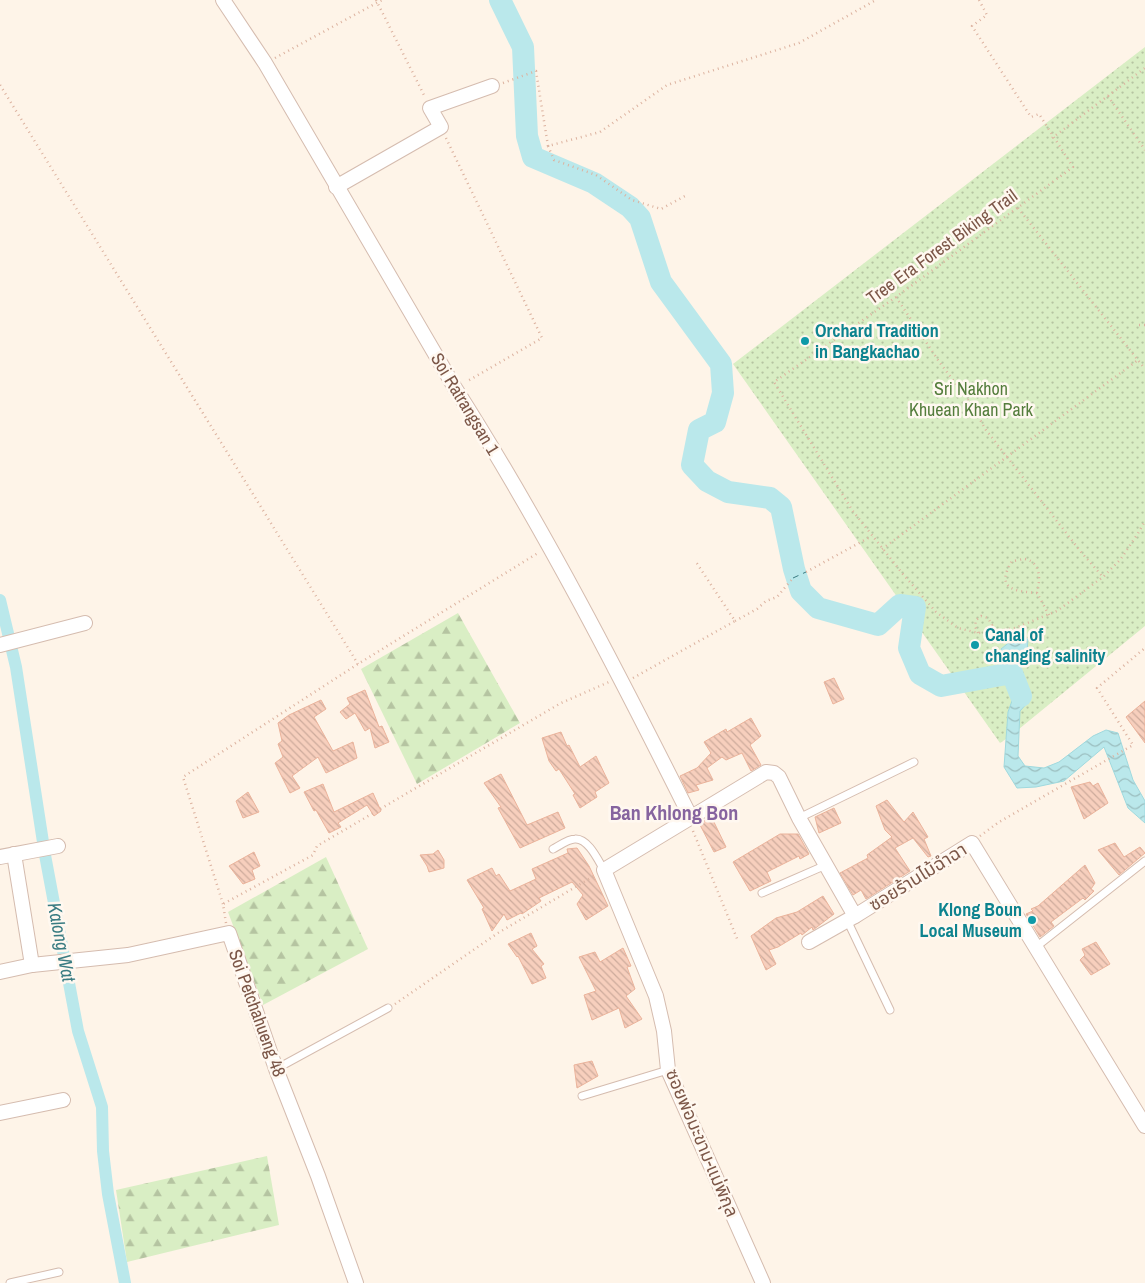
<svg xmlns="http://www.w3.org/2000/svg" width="1145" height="1283" viewBox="0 0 1145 1283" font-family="'Archivo Narrow','Noto Sans Thai',sans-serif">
  <defs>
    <pattern id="forest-firs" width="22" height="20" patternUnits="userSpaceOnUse" patternTransform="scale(1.25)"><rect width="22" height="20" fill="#d9eec4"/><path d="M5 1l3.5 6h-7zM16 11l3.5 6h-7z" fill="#b5c4a1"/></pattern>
    <pattern id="park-dots" width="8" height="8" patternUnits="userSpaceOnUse" patternTransform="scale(1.25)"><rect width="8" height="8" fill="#d9eec4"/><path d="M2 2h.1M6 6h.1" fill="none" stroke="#b5c4a1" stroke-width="1.8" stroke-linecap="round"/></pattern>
    <pattern id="water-waves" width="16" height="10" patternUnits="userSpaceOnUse" patternTransform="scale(1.25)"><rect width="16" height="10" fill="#bae8eb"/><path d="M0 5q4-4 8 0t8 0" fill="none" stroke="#9cbfc0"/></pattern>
    <pattern id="building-back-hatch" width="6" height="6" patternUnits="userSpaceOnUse" patternTransform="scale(1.25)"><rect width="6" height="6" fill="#f7cfbd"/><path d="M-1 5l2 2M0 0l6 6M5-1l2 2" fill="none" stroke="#cdab9c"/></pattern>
  </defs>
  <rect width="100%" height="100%" fill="#fef4e8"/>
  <g fill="url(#forest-firs)">
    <polygon points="458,613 520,723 417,784 361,669"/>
    <polygon points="326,857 368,949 263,1005 228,912"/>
    <polygon points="267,1156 279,1225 127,1262 116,1190"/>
  </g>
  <polygon fill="url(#park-dots)" points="1145,47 1145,626 1019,729 1020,711 1029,701 1017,674 1027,652 1028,639 1016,637 1001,649 1013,698 1008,712 1006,739 1000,743 733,364"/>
  <polygon fill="url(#water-waves)" stroke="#9fd9de" points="1016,637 1028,639 1027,652 1017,674 1029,701 1020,711 1018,756 1025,766 1044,768 1059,762 1093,736 1106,730 1118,733 1133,780 1145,801 1145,823 1128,808 1104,747 1064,781 1036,787 1017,788 1004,767 1008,712 1013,698 1001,649"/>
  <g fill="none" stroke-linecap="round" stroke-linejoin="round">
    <polyline stroke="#bae8eb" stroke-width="12" points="0,600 16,667 45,855 78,1031 102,1107 103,1151 108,1194 125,1283"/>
    <polyline stroke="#bae8eb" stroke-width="22" points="500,0 523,47 527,136 533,157 594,183 630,207 640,218 661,282 721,364 723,393 715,422 699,430 692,465 707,481 728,492 770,498 781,507 794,569 801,591 818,608 878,625 900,605 915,607 909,648 920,674 941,686 1012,673 1021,696"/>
    <polyline stroke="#3a7c82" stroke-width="1" stroke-dasharray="6 5" stroke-linecap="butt" points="793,578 806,572"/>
  </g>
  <g fill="url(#building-back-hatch)" stroke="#ebb39b">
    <polygon points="834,678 844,699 833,704 824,682"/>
    <polygon points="365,690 379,727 382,726 389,742 375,748 370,728 365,731 355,713 346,719 340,712 350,704 347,698"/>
    <polygon points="321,700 326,709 314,717 333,751 353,742 357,758 326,773 318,757 292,776 300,788 290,793 275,763 283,757 278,744 282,741 278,723 289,715"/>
    <polygon points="1145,701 1145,743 1126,717"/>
    <polygon points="751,718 761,736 750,745 761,765 751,771 742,753 726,760 722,757 707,768 713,780 696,785 699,790 688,793 680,776 697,768 711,753 704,742 726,729 727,732"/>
    <polygon points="561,732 567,746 569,745 580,767 596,756 609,783 595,792 597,797 580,808 573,795 575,794 559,769 556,771 549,761 542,738"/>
    <polygon points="501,774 527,825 558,812 565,828 520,848 498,808 501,807 484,783"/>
    <polygon points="1090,782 1093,786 1098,783 1108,803 1084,819 1071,787"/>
    <polygon points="323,784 334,812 373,793 381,811 374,816 367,805 338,823 341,827 329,833 316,810 314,811 304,792"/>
    <polygon points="248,792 259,812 243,818 236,801"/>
    <polygon points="887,800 904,822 913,812 928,837 924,839 931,856 928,857 913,838 895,848 910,871 866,899 861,890 853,895 840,873 868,858 867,855 892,837 885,830 876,806"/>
    <polygon points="834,808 841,823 819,833 815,817"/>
    <polygon points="712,818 726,847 714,852 699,823"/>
    <polygon points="780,834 798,834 809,854 800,859 799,856 767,872 771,881 750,891 733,862"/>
    <polygon points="1115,843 1124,857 1140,847 1145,853 1119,875 1098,850"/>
    <polygon points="577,848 589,866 608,906 586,920 577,904 583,895 572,882 539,898 541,901 522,914 521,913 507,920 504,914 492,931 482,909 484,908 467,880 492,868 496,876 499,874 510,891 536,879 532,869 568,853 567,849"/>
    <polygon points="438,850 444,860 444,868 429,872 427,866 420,855 433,854"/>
    <polygon points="254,852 260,866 252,870 255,879 243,884 229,866"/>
    <polygon points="1085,865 1095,883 1091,889 1094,891 1085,900 1083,898 1051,922 1054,926 1040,937 1026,914 1033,911 1031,909 1038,906"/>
    <polygon points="823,896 834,914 813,930 812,927 802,935 801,933 778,947 769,950 776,964 766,970 751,936 776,918 797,912"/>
    <polygon points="531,933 537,946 532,949 544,964 541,966 546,978 532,984 518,956 517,957 508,944"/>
    <polygon points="1096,942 1110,964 1091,975 1080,960 1085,955 1082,949"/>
    <polygon points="623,948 631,966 627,967 635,989 626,996 642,1019 625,1028 619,1008 592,1020 584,995 596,991 579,957 595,952 600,962"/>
    <polygon points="592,1061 598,1076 577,1088 574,1065"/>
  </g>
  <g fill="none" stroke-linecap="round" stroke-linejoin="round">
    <defs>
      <g id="lane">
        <polyline points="799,818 914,762"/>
        <path d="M553,849c6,-3 15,-10 22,-10 13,-1 23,21 29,31"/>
        <polyline points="762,893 826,865"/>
        <polyline points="847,920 890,1010"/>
        <polyline points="1036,947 1145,861"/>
        <polyline points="276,1069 388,1008"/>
        <polyline points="582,1096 668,1070"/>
        <polyline points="10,1283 59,1272"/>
      </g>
      <g id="street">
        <path d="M223,0l42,63 190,325c88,138 163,284 236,430"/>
        <polyline points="336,187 441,127 430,108 492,86"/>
        <polyline points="0,645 85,623"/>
        <polyline points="14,854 32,965"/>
        <polyline points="0,857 58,846"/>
        <polyline points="809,942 855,916"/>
        <polyline points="0,972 32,965 128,955 229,933 276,1069 318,1176 356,1283"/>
        <polyline points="0,1113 63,1100"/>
        <polyline points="763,1283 668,1070 664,1031 656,996 604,870 766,772 774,773 779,777 799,818 855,916 972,843 1145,1126"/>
      </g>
    </defs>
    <use href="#lane" stroke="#d5bcaf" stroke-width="9"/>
    <use href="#street" stroke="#d5bcaf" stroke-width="16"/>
    <g stroke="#dcb29f" stroke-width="2.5" stroke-dasharray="1 4" stroke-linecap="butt">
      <polyline points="376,0 425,97"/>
      <polyline points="979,0 987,15 972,26 1031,117 1039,114 1073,167 896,297 774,382 852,510 902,573 936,612 958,628 978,633 989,632 1015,628 1057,611 1103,577 1120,560 1137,535 1145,521"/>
      <polyline points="275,58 382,0"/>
      <polyline points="503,83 536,71 548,146 600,132 667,85 799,43 876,0"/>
      <polyline points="0,85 358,664"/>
      <polyline points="1108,96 1145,150"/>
      <polyline points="446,138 542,338 466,382"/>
      <polyline points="1052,138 1145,68"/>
      <polyline points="548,146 554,160 596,175 632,200 661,209 685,196"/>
      <polyline points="1018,208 1145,369"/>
      <polyline points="896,297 940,363 969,401 986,430 1081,552 1103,577"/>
      <polyline points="1139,325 1145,325"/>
      <polyline points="882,549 1138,360"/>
      <polyline points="806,572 872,536"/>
      <path d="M1037,593c3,-11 5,-31 -12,-34 -4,0 -9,2 -13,2 -17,28 2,30 25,32l12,22"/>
      <polyline points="735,621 757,609 766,601 777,597 793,578"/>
      <polyline points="978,633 975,626 976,620 981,616 988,618 992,625 989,632"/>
      <polyline points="633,678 735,621 696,562"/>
      <polyline points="693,831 738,941"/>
      <polyline points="980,836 999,822 1133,745 1097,688 1145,648"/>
      <polyline points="223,904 183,777 358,664 538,553"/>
      <polyline points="226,923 223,904 313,855 317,846 561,703 609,682"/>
      <polyline points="395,1004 498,933 594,876"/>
    </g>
    <use href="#lane" stroke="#fff" stroke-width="7"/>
    <use href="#street" stroke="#fff" stroke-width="14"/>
  </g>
  <g fill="#0f9aa8" stroke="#fff8f0" stroke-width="2">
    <circle cx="805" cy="341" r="5"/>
    <circle cx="975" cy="645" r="5"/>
    <circle cx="1032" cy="920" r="5"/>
  </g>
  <g text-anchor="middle" stroke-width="5" stroke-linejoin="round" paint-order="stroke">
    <g font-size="18" fill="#7c5748" stroke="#fff8f0">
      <text transform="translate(942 247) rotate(-36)" y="6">Tree Era Forest Biking Trail</text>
      <text transform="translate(465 404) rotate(59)" y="6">Soi Ratrangsan 1</text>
      <text transform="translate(918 877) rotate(-32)" y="6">ซอยร้านไม้ฉำฉา</text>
      <text transform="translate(257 1013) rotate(70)" y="6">Soi Petchahueng 48</text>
      <text transform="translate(702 1143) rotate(67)" y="6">ซอยพ่อมะขาม-แม่พิกุล</text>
    </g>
    <g font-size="18" font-weight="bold" fill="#0d838f" stroke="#fff8f0" text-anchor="start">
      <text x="815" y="337">Orchard Tradition<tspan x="815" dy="21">in Bangkachao</tspan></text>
      <text x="985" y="641">Canal of<tspan x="985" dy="21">changing salinity</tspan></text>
      <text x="1022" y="916" text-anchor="end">Klong Boun<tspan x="1022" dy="21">Local Museum</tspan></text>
    </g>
    <g font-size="18" fill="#547d3c" stroke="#fff8f0">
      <text x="971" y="395">Sri Nakhon<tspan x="971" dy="21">Khuean Khan Park</tspan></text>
    </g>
    <g font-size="19" font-style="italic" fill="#3a7c82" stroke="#fff8f0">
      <text transform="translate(62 942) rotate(79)" y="7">Kalong Wat</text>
    </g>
    <g font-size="20" font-weight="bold" fill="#86649f" stroke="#fff8f0">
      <text x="674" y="820">Ban Khlong Bon</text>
    </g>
  </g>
</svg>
